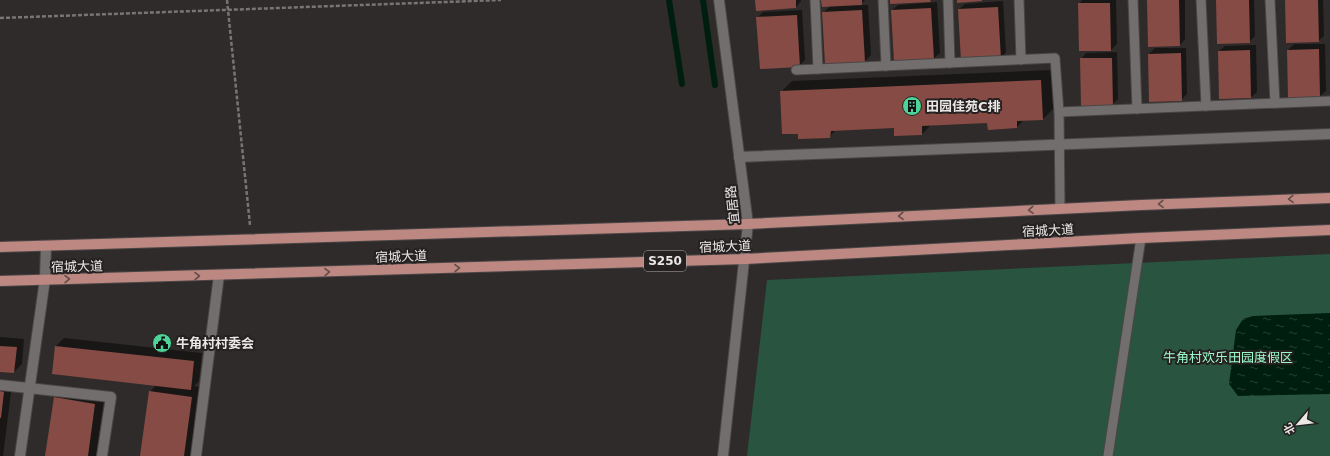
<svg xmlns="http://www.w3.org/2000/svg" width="1330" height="456" viewBox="0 0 1330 456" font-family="'DejaVu Sans','Noto Sans SC',sans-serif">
  <defs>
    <pattern id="water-ripples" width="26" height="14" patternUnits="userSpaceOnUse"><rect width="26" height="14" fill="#001e10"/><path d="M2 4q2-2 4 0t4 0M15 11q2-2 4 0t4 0" fill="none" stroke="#253f33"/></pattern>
  </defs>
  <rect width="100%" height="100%" fill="#2e2b2a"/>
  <polygon fill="#295440" points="1330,254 1330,456 747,456 767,280"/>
  <polygon fill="url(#water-ripples)" points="1330,313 1330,394 1238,396 1229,384 1236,330 1243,319 1253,316"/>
  <g fill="#0007">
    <polygon points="756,0 801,0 801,1 796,7"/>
    <polygon points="822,0 865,0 860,5 868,5 871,55 865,61 823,13 830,6"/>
    <polygon points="1082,0 1116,0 1117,44 1111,50 1079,4"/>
    <polygon points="1148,0 1185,0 1185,39 1180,45"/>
    <polygon points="1217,0 1254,0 1255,36 1249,42"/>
    <polygon points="1286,0 1323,0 1324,36 1318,41"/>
    <polygon points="1003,1 1006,52 1001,58 959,9 965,4"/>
    <polygon points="937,2 940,53 934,58 895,61 892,10 898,5"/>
    <polygon points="802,10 805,60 799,66 757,18 763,12"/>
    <polygon points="1294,44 1325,44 1326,91 1320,96 1288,50"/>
    <polygon points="1256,45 1257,92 1251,97 1219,51 1225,46"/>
    <polygon points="1155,48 1186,48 1187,94 1181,100 1150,101 1149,54"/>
    <polygon points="1117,52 1118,99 1112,105 1081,59 1086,53"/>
    <polygon points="1051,70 1053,109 1043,119 1024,120 1017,127 988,122 932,124 922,134 895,135 895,127 836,130 829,137 799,133 781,92 792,81"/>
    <polygon points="0,337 24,339 22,364 14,372 0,371"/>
    <polygon points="64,338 202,353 199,381 194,386 202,387 192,456 141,456 150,392 156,385 53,373 56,346"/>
    <polygon points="0,382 12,384 3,456 0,456"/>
    <polygon points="65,387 105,393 96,456 46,456 55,398"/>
  </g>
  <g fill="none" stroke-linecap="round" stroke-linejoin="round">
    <g stroke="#001e10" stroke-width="6">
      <polyline points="669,0 682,84"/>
      <polyline points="703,0 715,85"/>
    </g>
  </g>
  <g fill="#864b44">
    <polygon points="755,0 796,0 796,8 756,11"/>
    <polygon points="821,0 862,0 862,5 822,7"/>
    <polygon points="890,0 930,0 931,2 890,4"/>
    <polygon points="957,0 982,0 982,1 957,3"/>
    <polygon points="1147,0 1179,0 1180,46 1148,47"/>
    <polygon points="1216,0 1249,0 1250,43 1217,44"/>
    <polygon points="1285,0 1318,0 1319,42 1286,43"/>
    <polygon points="1078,3 1110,3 1111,51 1079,51"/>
    <polygon points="998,7 1001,59 961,61 958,9"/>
    <polygon points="931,8 934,59 894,62 891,10"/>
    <polygon points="862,10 865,62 825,64 822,12"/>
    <polygon points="797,15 800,67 760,69 756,17"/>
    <polygon points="1319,49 1320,97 1288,98 1287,50"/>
    <polygon points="1250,50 1251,98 1219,99 1218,51"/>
    <polygon points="1181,53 1182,101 1149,102 1148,54"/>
    <polygon points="1080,58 1112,58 1113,106 1081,106"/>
    <polygon points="1041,80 1043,120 1017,121 1017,128 988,130 987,123 922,126 922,135 894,136 894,128 831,131 830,138 798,139 798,134 782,134 780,91"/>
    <polygon points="0,346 17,347 14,373 0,372"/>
    <polygon points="55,346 194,361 191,390 52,374"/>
    <polygon points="0,391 4,392 1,418 0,418"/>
    <polygon points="149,391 192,397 184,456 140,456"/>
    <polygon points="54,397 95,404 88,456 45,456"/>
  </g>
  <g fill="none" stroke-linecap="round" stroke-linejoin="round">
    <defs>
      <g id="lane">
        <polyline points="815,0 818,69"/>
        <polyline points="883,0 886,66"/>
        <polyline points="948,0 950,63"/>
        <polyline points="1019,0 1021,60"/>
        <polyline points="1133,0 1137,109"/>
        <polyline points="1201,0 1206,106"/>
        <polyline points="1270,0 1275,103"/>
        <polyline points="796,70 1055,58 1059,112"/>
        <polyline points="1060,208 1059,112 1330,101"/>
        <polyline points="1108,456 1141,238"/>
      </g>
      <g id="street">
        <polyline points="719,0 748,224 723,456"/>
        <polyline points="739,157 1330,134"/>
        <polyline points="0,385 111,397 102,456"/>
        <polyline points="20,456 45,279 46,246"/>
        <polyline points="196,456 219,275"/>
      </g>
      <g id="primary">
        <polyline points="0,247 748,224 1141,205 1330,198"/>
        <polyline points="0,281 745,259 1141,238 1330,230"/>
      </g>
    </defs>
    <use href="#lane" stroke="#4a4646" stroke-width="11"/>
    <use href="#street" stroke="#4a4646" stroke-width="12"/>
    <use href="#primary" stroke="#4a4646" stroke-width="12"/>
    <g stroke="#787574" stroke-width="2.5" stroke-dasharray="4 2" stroke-linecap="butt">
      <polyline points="227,0 250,225"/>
      <polyline points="0,18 501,0"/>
    </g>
    <use href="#lane" stroke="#736e6e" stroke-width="9"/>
    <use href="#street" stroke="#736e6e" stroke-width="10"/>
    <use href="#primary" stroke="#bd8882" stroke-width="10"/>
  </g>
  <defs><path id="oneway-chevron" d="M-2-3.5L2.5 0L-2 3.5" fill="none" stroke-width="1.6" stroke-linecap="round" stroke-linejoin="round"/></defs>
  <g stroke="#624a47">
    <use href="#oneway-chevron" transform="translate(1291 199) rotate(178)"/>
    <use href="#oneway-chevron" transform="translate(1161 204) rotate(178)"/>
    <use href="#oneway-chevron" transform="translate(1031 210) rotate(177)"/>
    <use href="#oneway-chevron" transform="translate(901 216) rotate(177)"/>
    <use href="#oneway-chevron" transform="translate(457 268) rotate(-2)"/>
    <use href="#oneway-chevron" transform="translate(327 272) rotate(-2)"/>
    <use href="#oneway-chevron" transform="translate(197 276) rotate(-1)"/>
    <use href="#oneway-chevron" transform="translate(67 279) rotate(-1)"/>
  </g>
  <defs>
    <symbol id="building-disc" viewBox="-11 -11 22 22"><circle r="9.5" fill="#4ed399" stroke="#252120"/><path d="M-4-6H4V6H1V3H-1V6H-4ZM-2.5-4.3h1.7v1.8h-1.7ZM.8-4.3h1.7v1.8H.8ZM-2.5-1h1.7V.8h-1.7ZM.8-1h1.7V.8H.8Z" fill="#111"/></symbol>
    <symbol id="civic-disc" viewBox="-11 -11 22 22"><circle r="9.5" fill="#4ed399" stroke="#252120"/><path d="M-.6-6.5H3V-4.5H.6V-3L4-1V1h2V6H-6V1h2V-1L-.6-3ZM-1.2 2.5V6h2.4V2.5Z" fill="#111"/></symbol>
  </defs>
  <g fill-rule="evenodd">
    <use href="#building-disc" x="901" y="95" width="22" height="22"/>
    <use href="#civic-disc" x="151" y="332" width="22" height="22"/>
  </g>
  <g text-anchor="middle" stroke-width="4" stroke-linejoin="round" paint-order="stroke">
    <rect fill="#252120" stroke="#afacab" stroke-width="1" x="644" y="251" width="42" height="20" rx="3"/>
    <g font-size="12" font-weight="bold" fill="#eae7e7">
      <text x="665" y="265">S250</text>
    </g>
    <g font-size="13" font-weight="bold" fill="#eae7e7" stroke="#252120" text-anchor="start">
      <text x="926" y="111">田园佳苑C排</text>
      <text x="176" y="348">牛角村村委会</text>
    </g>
    <g font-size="13" fill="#eae7e7" stroke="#252120">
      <text transform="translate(732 205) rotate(-96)" y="5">宜居路</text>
      <text transform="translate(1048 230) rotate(-3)" y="5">宿城大道</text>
      <text transform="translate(725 246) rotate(-2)" y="5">宿城大道</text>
      <text transform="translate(401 256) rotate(-2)" y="5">宿城大道</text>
      <text transform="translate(77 266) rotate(-1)" y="5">宿城大道</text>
    </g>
    <g font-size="13" fill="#9bf9ca" stroke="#252120">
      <text x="1228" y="362">牛角村欢乐田园度假区</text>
    </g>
  </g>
  <g transform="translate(1298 424) rotate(242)" stroke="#252120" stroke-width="3" paint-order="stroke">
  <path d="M0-3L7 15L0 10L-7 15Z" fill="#eae7e7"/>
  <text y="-6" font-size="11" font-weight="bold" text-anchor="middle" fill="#eae7e7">北</text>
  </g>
</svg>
